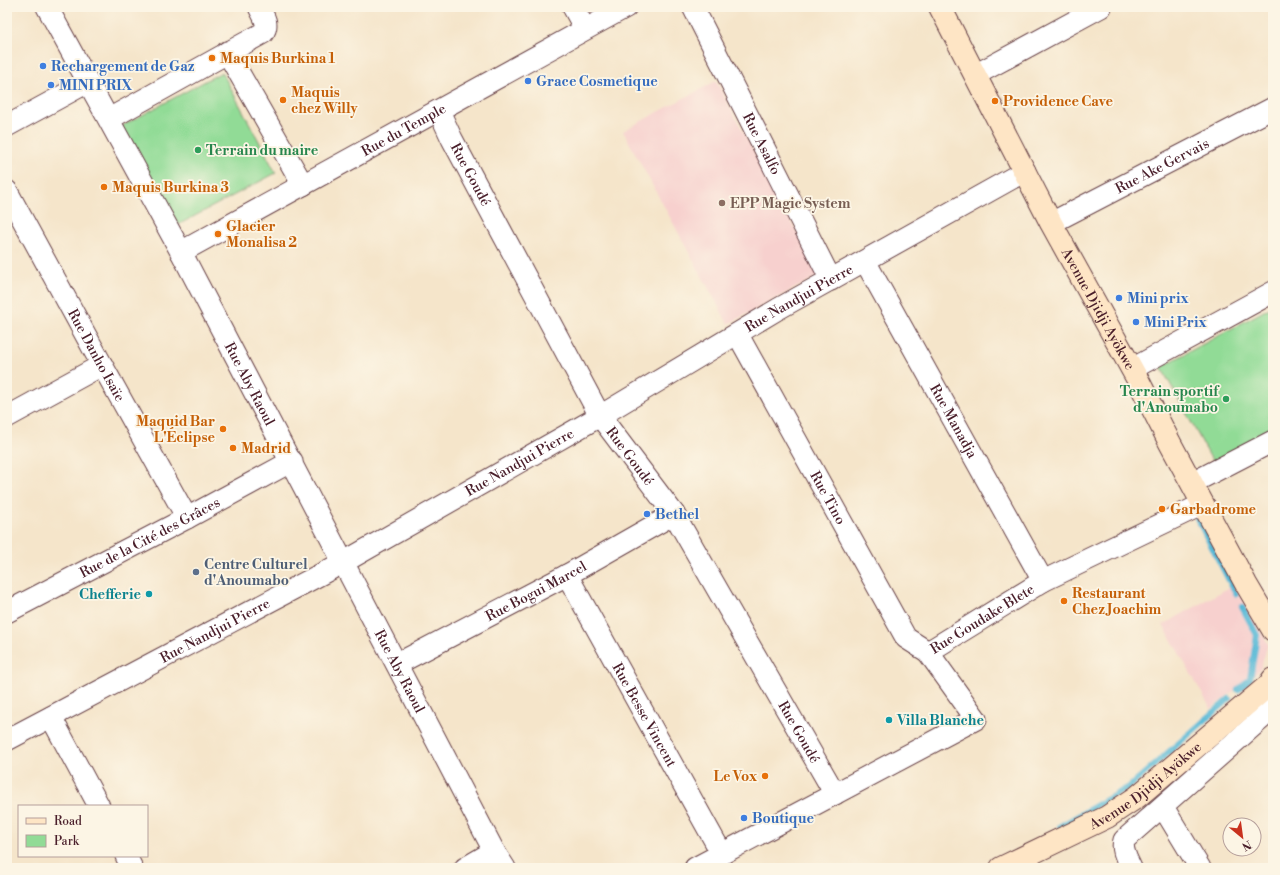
<svg xmlns="http://www.w3.org/2000/svg" width="1280" height="875" viewBox="0 0 1280 875" font-family="'Libre Bodoni',serif">
  <rect width="100%" height="100%" fill="#fcf5e5"/>
  <filter id="ink" filterUnits="userSpaceOnUse"><feTurbulence type="fractalNoise" baseFrequency=".025" numOctaves="2"/><feDisplacementMap in="SourceGraphic" scale="8" xChannelSelector="R" yChannelSelector="G"/><feConvolveMatrix kernelMatrix="1 2 1 2 8 2 1 2 1" color-interpolation-filters="sRGB"/></filter>
  <filter id="wash" filterUnits="userSpaceOnUse"><feTurbulence type="fractalNoise" baseFrequency=".012" numOctaves="4" result="noise"/><feDisplacementMap in="SourceGraphic" scale="16" xChannelSelector="R" yChannelSelector="G"/><feGaussianBlur stdDeviation="0.9" result="paint"/><feColorMatrix in="noise" values="0 0 0 0 0 0 0 0 0 0 0 0 0 0 0 0 0 1.4 0 .05"/><feComposite in="paint" operator="in"/></filter>
  <g filter="url(#wash)">
    <rect width="100%" height="100%" fill="#f5e5ca"/>
    <g fill="#f7d0ce">
      <polygon points="716,81 820,275 728,324 623,131"/>
      <polygon points="1235,584 1268,644 1260,670 1211,709 1163,625"/>
    </g>
    <g fill="#91db96" stroke="#6e7d60">
      <polygon points="222,72 276,173 174,227 120,127"/>
      <polygon points="1273,306 1273,432 1214,464 1161,367"/>
    </g>
    <g fill="none" stroke-linecap="round" stroke-linejoin="round">
      <g stroke="#59b9d7" stroke-width="6">
        <polyline points="1197,518 1236,594"/>
        <polyline points="1238,690 1250,679 1257,635 1242,607"/>
        <polyline points="1060,826 1129,787 1229,699"/>
      </g>
    </g>
  </g>
  <g filter="url(#ink)">
    <g fill="none" stroke-linecap="round" stroke-linejoin="round">
      <defs>
        <g id="street">
          <path id="s1" d="M47,7l134,245 313,599 11,17"/>
          <polyline points="573,7 585,29"/>
          <path id="s2" d="M693,7l138,273"/>
          <polyline points="227,52 303,185"/>
          <polyline points="975,75 1101,7"/>
          <path id="s3" d="M439,111l13,28 148,277 74,98 161,280"/>
          <path d="M109,119l154,-86c7,-9 0,-17 -4,-26"/>
          <polyline points="7,126 88,82"/>
          <path id="s4" d="M7,191l95,174 85,153"/>
          <path id="s5" d="M1051,223l222,-115"/>
          <path id="s6" d="M181,252l445,-245"/>
          <path id="s7" d="M865,261l178,320"/>
          <path id="s8" d="M738,335l168,303 22,14"/>
          <polyline points="1132,369 1273,292"/>
          <polyline points="7,417 102,365"/>
          <polyline points="1192,483 1273,441"/>
          <path id="s9" d="M567,575l155,279"/>
          <path id="s10" d="M7,612l180,-94 105,-57"/>
          <path id="s11" d="M397,664l170,-89 107,-61"/>
          <polyline points="51,717 99,806"/>
          <path id="s12" d="M7,740l337,-178 256,-146 178,-107 247,-138"/>
          <polyline points="1163,807 1200,868"/>
          <polyline points="126,856 132,868"/>
          <polyline points="465,868 494,851"/>
          <path id="s13" d="M695,868l281,-149 -48,-67 115,-71 160,-77"/>
          <path d="M1131,868c-4,-9 -10,-18 -7,-28l145,-128 4,-5"/>
        </g>
        <g id="secondary">
          <path id="s14" d="M940,7l111,216 88,159 31,61 76,141 27,46"/>
          <path id="s15" d="M1001,868l106,-51 30,-20 132,-112 4,-6"/>
        </g>
      </defs>
      <use href="#street" stroke="#643d43" stroke-width="23"/>
      <use href="#secondary" stroke="#643d43" stroke-width="24"/>
      <use href="#street" stroke="#fff" stroke-width="21"/>
      <use href="#secondary" stroke="#fee5c5" stroke-width="22"/>
    </g>
  </g>
  <g fill="#e8710a" stroke="#fcf5e5" stroke-width="1.5">
    <circle cx="212" cy="58" r="4"/>
    <circle cx="283" cy="100" r="4"/>
    <circle cx="995" cy="101" r="4"/>
    <circle cx="104" cy="187" r="4"/>
    <circle cx="218" cy="234" r="4"/>
    <circle cx="223" cy="429" r="4"/>
    <circle cx="233" cy="448" r="4"/>
    <circle cx="1162" cy="509" r="4"/>
    <circle cx="1064" cy="601" r="4"/>
    <circle cx="765" cy="776" r="4"/>
  </g>
  <g fill="#3f7fe0" stroke="#fcf5e5" stroke-width="1.5">
    <circle cx="43" cy="66" r="4"/>
    <circle cx="528" cy="81" r="4"/>
    <circle cx="51" cy="85" r="4"/>
    <circle cx="1119" cy="298" r="4"/>
    <circle cx="1136" cy="322" r="4"/>
    <circle cx="647" cy="514" r="4"/>
    <circle cx="744" cy="818" r="4"/>
  </g>
  <g fill="#2e9e5b" stroke="#fcf5e5" stroke-width="1.5">
    <circle cx="198" cy="150" r="4"/>
    <circle cx="1226" cy="399" r="4"/>
  </g>
  <circle fill="#8d6e63" stroke="#fcf5e5" stroke-width="1.5" cx="722" cy="203" r="4"/>
  <circle fill="#5c6f8a" stroke="#fcf5e5" stroke-width="1.5" cx="196" cy="572" r="4"/>
  <g fill="#0f9aa8" stroke="#fcf5e5" stroke-width="1.5">
    <circle cx="149" cy="594" r="4"/>
    <circle cx="889" cy="720" r="4"/>
  </g>
  <g text-anchor="middle" stroke-width="3.5" stroke-linejoin="round" paint-order="stroke">
    <g font-size="14" font-weight="bold" fill="#c56008" stroke="#fcf5e5" text-anchor="start">
      <text x="220" y="63">Maquis Burkina 1</text>
      <text x="291" y="97">Maquis<tspan x="291" dy="16">chez Willy</tspan></text>
      <text x="1003" y="106">Providence Cave</text>
      <text x="112" y="192">Maquis Burkina 3</text>
      <text x="226" y="231">Glacier<tspan x="226" dy="16">Monalisa 2</tspan></text>
      <text x="215" y="426" text-anchor="end">Maquid Bar<tspan x="215" dy="16">L'Éclipse</tspan></text>
      <text x="241" y="453">Madrid</text>
      <text x="1170" y="514">Garbadrome</text>
      <text x="1072" y="598">Restaurant<tspan x="1072" dy="16">Chez Joachim</tspan></text>
      <text x="757" y="781" text-anchor="end">Le Vox</text>
    </g>
    <g font-size="14" font-weight="bold" fill="#366cbe" stroke="#fcf5e5" text-anchor="start">
      <text x="51" y="71">Rechargement de Gaz</text>
      <text x="536" y="86">Grace Cosmetique</text>
      <text x="59" y="90">MINI PRIX</text>
      <text x="1127" y="303">Mini prix</text>
      <text x="1144" y="327">Mini Prix</text>
      <text x="655" y="519">Bethel</text>
      <text x="752" y="823">Boutique</text>
    </g>
    <g font-size="14" fill="#4a1f2b" stroke="#fcf5e5">
      <text dy="5" stroke="none"><textPath href="#s6" startOffset="254">Rue du Temple</textPath></text>
      <text dy="5" stroke="none"><textPath href="#s2" startOffset="153">Rue Asalfo</textPath></text>
      <text dy="5" stroke="none"><textPath href="#s5" startOffset="125">Rue Ake Gervais</textPath></text>
      <text dy="5" stroke="none"><textPath href="#s3" startOffset="71">Rue Goudé</textPath></text>
      <text dy="5" stroke="none"><textPath href="#s12" startOffset="907">Rue Nandjui Pierre</textPath></text>
      <text dy="5" stroke="none"><textPath href="#s14" startOffset="341">Avenue Djidji Ayökwe</textPath></text>
      <text dy="5" stroke="none"><textPath href="#s4" startOffset="187">Rue Danho Isaïe</textPath></text>
      <text dy="5" stroke="none"><textPath href="#s1" startOffset="428">Rue Aby Raoul</textPath></text>
      <text dy="5" stroke="none"><textPath href="#s7" startOffset="183">Rue Manadja</textPath></text>
      <text dy="5" stroke="none"><textPath href="#s3" startOffset="395">Rue Goudé</textPath></text>
      <text dy="5" stroke="none"><textPath href="#s12" startOffset="583">Rue Nandjui Pierre</textPath></text>
      <text dy="5" stroke="none"><textPath href="#s8" startOffset="186">Rue Tino</textPath></text>
      <text dy="5" stroke="none"><textPath href="#s10" startOffset="161">Rue de la Cité des Grâces</textPath></text>
      <text dy="5" stroke="none"><textPath href="#s11" startOffset="157">Rue Bogui Marcel</textPath></text>
      <text dy="5" stroke="none"><textPath href="#s13" startOffset="464">Rue Goudake Blete</textPath></text>
      <text dy="5" stroke="none"><textPath href="#s12" startOffset="235">Rue Nandjui Pierre</textPath></text>
      <text dy="5" stroke="none"><textPath href="#s1" startOffset="752">Rue Aby Raoul</textPath></text>
      <text dy="5" stroke="none"><textPath href="#s9" startOffset="160">Rue Besse Vincent</textPath></text>
      <text dy="5" stroke="none"><textPath href="#s3" startOffset="719">Rue Goudé</textPath></text>
      <text dy="5" stroke="none"><textPath href="#s15" startOffset="167">Avenue Djidji Ayökwe</textPath></text>
    </g>
    <g font-size="14" font-weight="bold" fill="#27864d" stroke="#fcf5e5" text-anchor="start">
      <text x="206" y="155">Terrain du maire</text>
      <text x="1218" y="396" text-anchor="end">Terrain sportif<tspan x="1218" dy="16">d'Anoumabo</tspan></text>
    </g>
    <g font-size="14" font-weight="bold" fill="#785e54" stroke="#fcf5e5" text-anchor="start">
      <text x="730" y="208">EPP Magic System</text>
    </g>
    <g font-size="14" font-weight="bold" fill="#4e5e75" stroke="#fcf5e5" text-anchor="start">
      <text x="204" y="569">Centre Culturel<tspan x="204" dy="16">d'Anoumabo</tspan></text>
    </g>
    <g font-size="14" font-weight="bold" fill="#0d838f" stroke="#fcf5e5" text-anchor="end">
      <text x="141" y="599">Chefferie</text>
      <text x="897" y="725" text-anchor="start">Villa Blanche</text>
    </g>
  </g>
  <rect width="1280" height="875" fill="none" stroke="#fcf5e5" stroke-width="24"/>
  <rect x="18" y="805" width="130" height="52" fill="#fcf5e5" stroke="#b59f9b"/>
  <rect x="26" y="818" width="20" height="6" fill="#fee5c5" stroke="#b59f9b"/>
  <text x="54" y="825" font-size="12" fill="#4a1f2b">Road</text>
  <rect x="26" y="835" width="20" height="12" fill="#91db96" stroke="#b59f9b"/>
  <text x="54" y="845" font-size="12" fill="#4a1f2b">Park</text>
  <g transform="translate(1242 837) rotate(151)"><circle r="19" fill="#fcf5e5" stroke="#b59f9b"/>
  <path d="M0-3L7 15L0 10L-7 15Z" fill="#c8321e"/>
  <text y="-6" font-size="11" font-weight="bold" text-anchor="middle" fill="#4a1f2b">N</text>
  </g>
</svg>
